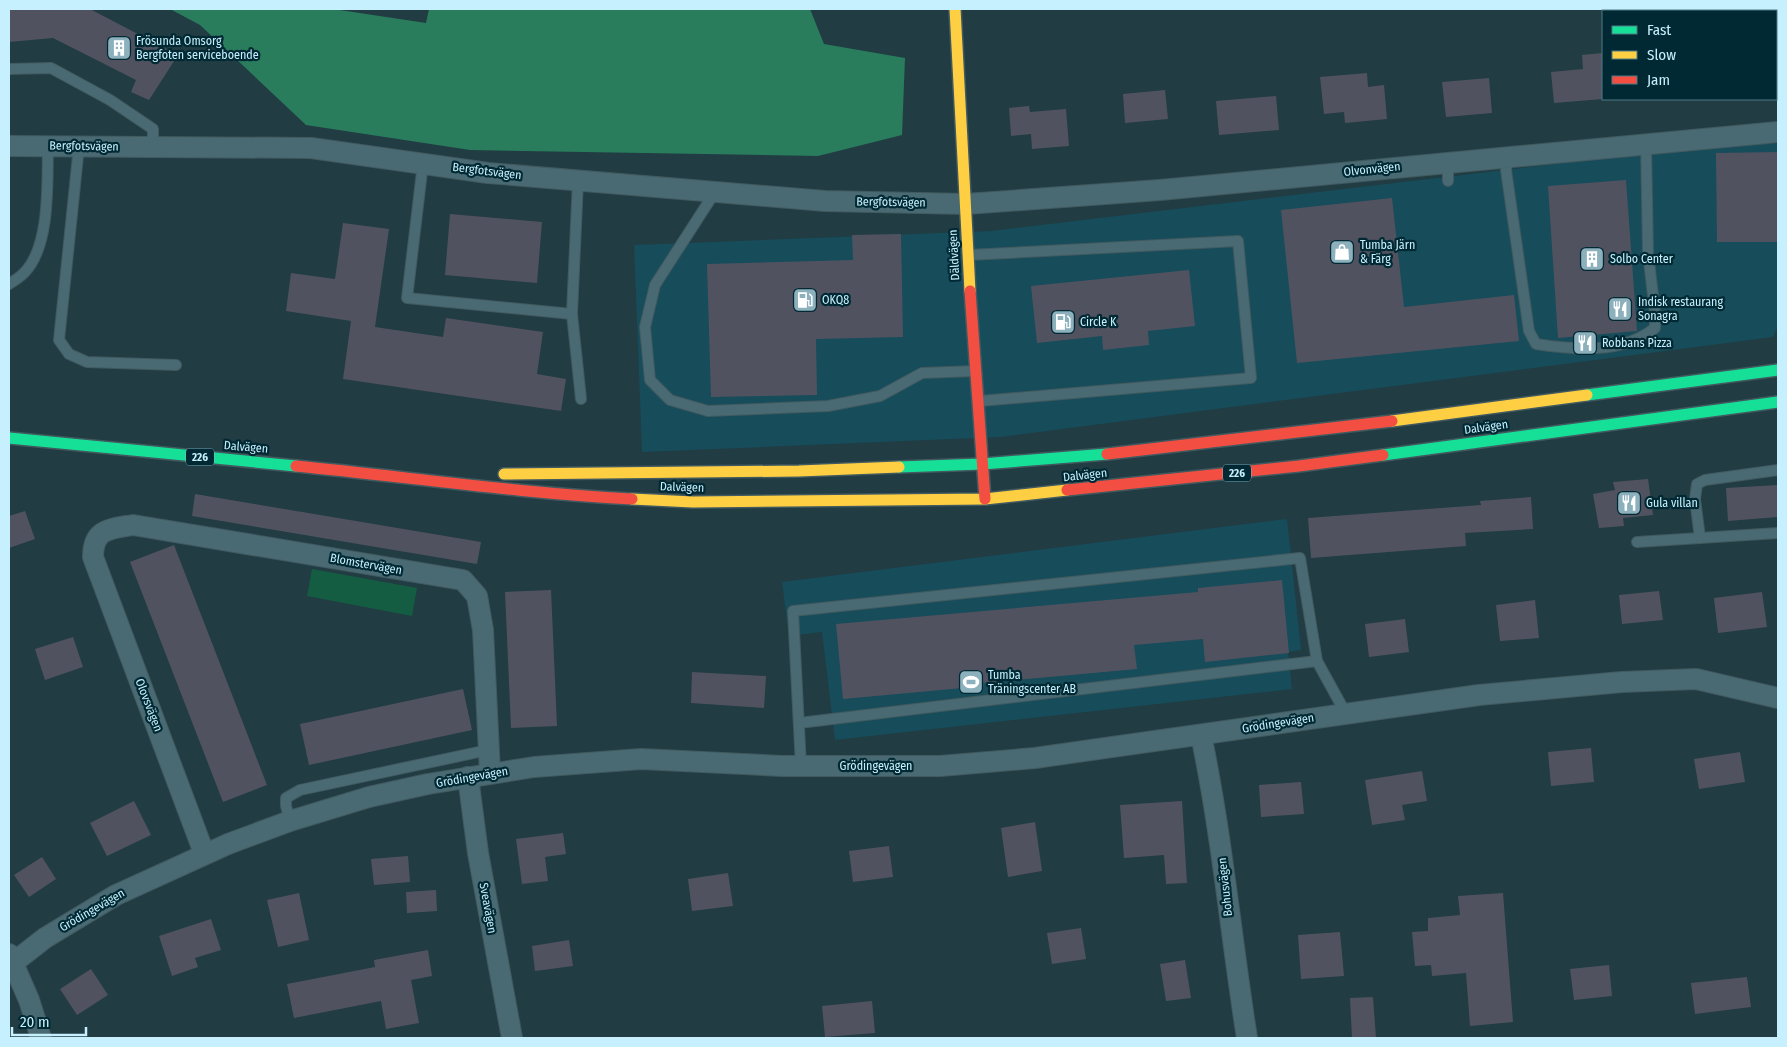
<svg xmlns="http://www.w3.org/2000/svg" width="1787" height="1047" viewBox="0 0 1787 1047" font-family="'Fira Sans Condensed',sans-serif">
  <rect width="100%" height="100%" fill="#213c43"/>
  <g fill="#174c5a">
    <polygon points="1748,141 1778,144 1778,326 1773,337 1000,437 642,452 634,245 991,231"/>
    <polygon points="1287,519 1301,650 1288,652 1292,689 835,740 822,632 789,636 782,582"/>
  </g>
  <polygon fill="#145d42" points="312,569 417,588 412,616 307,596"/>
  <polygon fill="#297d5c" points="170,9 333,9 426,23 429,9 810,9 824,44 905,58 902,135 818,156 470,150 306,125 200,25"/>
  <g fill="#515260">
    <polygon points="9,9 90,9 178,55 149,100 131,92 136,80 53,38 9,42"/>
    <polygon points="1602,53 1603,99 1554,103 1551,72 1583,69 1582,55"/>
    <polygon points="1367,73 1368,87 1384,85 1387,119 1345,123 1344,112 1324,114 1320,77"/>
    <polygon points="1489,78 1492,113 1446,117 1442,82"/>
    <polygon points="1165,90 1168,119 1125,123 1123,94"/>
    <polygon points="1276,96 1279,130 1219,135 1216,101"/>
    <polygon points="1029,106 1030,112 1066,109 1069,146 1032,149 1031,134 1011,136 1009,108"/>
    <polygon points="1778,152 1778,242 1717,242 1716,153"/>
    <polygon points="1626,180 1637,331 1558,338 1548,186"/>
    <polygon points="1392,198 1404,307 1514,295 1519,341 1297,363 1281,210"/>
    <polygon points="450,214 542,222 537,283 445,275"/>
    <polygon points="343,223 389,229 375,327 443,337 446,318 543,332 537,374 566,379 561,411 343,379 351,321 286,311 291,273 335,279"/>
    <polygon points="901,234 903,337 816,339 817,395 711,397 707,264 853,260 852,235"/>
    <polygon points="1189,270 1195,326 1148,331 1149,345 1103,350 1102,336 1037,343 1031,286"/>
    <polygon points="1648,479 1653,515 1623,518 1624,526 1599,528 1593,494 1615,490 1613,482"/>
    <polygon points="1778,485 1778,517 1728,521 1726,488"/>
    <polygon points="195,494 481,542 477,564 192,516"/>
    <polygon points="1531,497 1533,529 1465,533 1466,546 1311,558 1308,518 1481,505 1480,501"/>
    <polygon points="25,511 35,539 9,548 9,516"/>
    <polygon points="174,545 267,785 223,802 130,562"/>
    <polygon points="1282,580 1289,653 1205,662 1203,639 1134,645 1137,669 983,683 984,686 843,699 836,624 1198,592 1198,588"/>
    <polygon points="551,590 557,726 511,728 505,592"/>
    <polygon points="1659,591 1663,620 1622,624 1619,595"/>
    <polygon points="1762,592 1767,627 1718,633 1714,598"/>
    <polygon points="1535,600 1539,638 1500,641 1496,605"/>
    <polygon points="1405,619 1409,652 1369,657 1365,624"/>
    <polygon points="73,637 83,667 45,680 35,649"/>
    <polygon points="692,672 766,676 764,708 691,703"/>
    <polygon points="463,689 472,730 309,765 300,724"/>
    <polygon points="1591,748 1594,782 1551,786 1548,752"/>
    <polygon points="1740,752 1745,782 1699,789 1694,759"/>
    <polygon points="1422,771 1427,801 1402,805 1405,820 1372,825 1365,780"/>
    <polygon points="1301,782 1304,814 1261,817 1259,785"/>
    <polygon points="134,801 151,835 107,856 90,823"/>
    <polygon points="1182,801 1187,883 1166,884 1164,855 1124,858 1120,805"/>
    <polygon points="1035,822 1042,871 1008,877 1001,828"/>
    <polygon points="563,833 566,854 545,857 548,881 522,884 516,839"/>
    <polygon points="889,846 893,877 853,882 849,851"/>
    <polygon points="408,856 410,882 374,885 371,859"/>
    <polygon points="42,857 56,879 29,897 14,875"/>
    <polygon points="728,873 733,906 692,911 688,879"/>
    <polygon points="436,890 437,911 407,913 406,892"/>
    <polygon points="299,893 309,940 278,947 267,900"/>
    <polygon points="1503,893 1513,1022 1470,1026 1466,973 1432,976 1431,965 1415,966 1412,932 1428,931 1428,918 1460,915 1458,896"/>
    <polygon points="211,919 221,950 195,958 198,967 172,976 159,936"/>
    <polygon points="1081,928 1086,959 1052,964 1047,933"/>
    <polygon points="1340,932 1344,976 1301,979 1298,935"/>
    <polygon points="569,940 573,966 535,971 532,946"/>
    <polygon points="428,950 432,976 411,980 419,1023 386,1029 381,1001 294,1018 287,984 375,967 374,960"/>
    <polygon points="1185,960 1191,998 1166,1001 1160,964"/>
    <polygon points="1609,965 1612,996 1574,1000 1570,969"/>
    <polygon points="91,969 108,995 77,1015 60,989"/>
    <polygon points="1747,977 1751,1007 1695,1014 1691,983"/>
    <polygon points="1373,997 1376,1038 1352,1038 1350,998"/>
    <polygon points="872,1001 875,1033 825,1037 822,1006"/>
  </g>
  <g fill="none" stroke-linecap="round" stroke-linejoin="round">
    <defs>
      <g id="lane">
        <polyline points="9,69 51,68 110,100 153,129 153,147"/>
        <polyline points="79,146 59,340 69,354 87,362 176,365"/>
        <path d="M1508,156l-2,14 23,161 7,13c39,6 87,10 119,-16v-16l-7,-59 -2,-109"/>
        <polyline points="1448,162 1448,181"/>
        <polyline points="423,163 407,298 572,314 578,180"/>
        <polyline points="715,192 655,285 645,327 650,380 670,400 708,411 828,406 880,396 922,373 975,371"/>
        <polyline points="968,255 1238,241 1251,378 980,401"/>
        <path d="M9,284c5,-3 11,-7 15,-11 27,-27 23,-92 24,-127"/>
        <polyline points="572,314 581,399"/>
        <polyline points="1700,538 1695,499 1697,484 1705,480 1778,470"/>
        <polyline points="1637,542 1778,533"/>
        <polyline points="799,723 1317,661"/>
        <polyline points="801,766 793,611 1300,558 1317,661 1345,712"/>
        <polyline points="290,821 286,806 286,798 300,790 488,750"/>
      </g>
      <g id="street">
        <polyline points="9,146 311,148 488,173 825,201 966,204 1160,190 1778,132"/>
        <path d="M1201,735c21,100 30,202 46,303"/>
        <polyline points="468,777 478,853 512,1038"/>
        <path d="M204,853l-111,-296c0,-28 16,-28 40,-32l330,55 14,16 6,34 7,143"/>
        <polyline points="9,954 29,1000 41,1038"/>
        <polyline points="9,966 45,938 116,895 228,844 290,821 369,797 428,784 534,767 641,759 782,766 940,766 1035,758 1479,695 1622,682 1696,679 1778,698"/>
      </g>
      <g id="fast">
        <polyline points="1587,395 1778,370"/>
        <polyline points="9,438 296,466"/>
        <polyline points="1383,455 1778,402"/>
        <polyline points="899,467 982,464 1107,454"/>
      </g>
      <g id="slow">
        <polyline points="955,9 970,291"/>
        <polyline points="1392,421 1587,395"/>
        <polyline points="504,474 799,471 899,467"/>
        <polyline points="632,499 693,502 985,499 1067,490"/>
      </g>
      <g id="jam">
        <polyline points="970,291 985,499"/>
        <polyline points="1107,454 1392,421"/>
        <path d="M296,466c112,11 223,27 336,33"/>
        <polyline points="1067,490 1299,466 1383,455"/>
      </g>
    </defs>
    <use href="#lane" stroke="#41595f" stroke-width="12"/>
    <use href="#street" stroke="#41595f" stroke-width="22"/>
    <use href="#fast" stroke="#41595f" stroke-width="14"/>
    <use href="#slow" stroke="#41595f" stroke-width="14"/>
    <use href="#jam" stroke="#41595f" stroke-width="14"/>
    <use href="#lane" stroke="#496a73" stroke-width="10"/>
    <use href="#street" stroke="#496a73" stroke-width="20"/>
    <use href="#fast" stroke="#16e098" stroke-width="11"/>
    <use href="#slow" stroke="#ffcf43" stroke-width="11"/>
    <use href="#jam" stroke="#f24e42" stroke-width="11"/>
  </g>
  <defs>
    <symbol id="building-square" viewBox="-11 -11 22 22"><rect x="-9" y="-9" width="18" height="18" rx="4" fill="#8cb1bd" stroke="#012934"/><path d="M-4-6H4V6H1V3H-1V6H-4ZM-2.5-4.3h1.7v1.8h-1.7ZM.8-4.3h1.7v1.8H.8ZM-2.5-1h1.7V.8h-1.7ZM.8-1h1.7V.8H.8Z" fill="#fff"/></symbol>
    <symbol id="shop-square" viewBox="-11 -11 22 22"><rect x="-9" y="-9" width="18" height="18" rx="4" fill="#8cb1bd" stroke="#012934"/><path d="M-5-2.5h2.3a2.7 3.5 0 0 1 5.4 0H5L5.5 6h-11ZM-1.5-2.5h3a1.5 2.3 0 0 0-3 0Z" fill="#fff"/></symbol>
    <symbol id="fuel-square" viewBox="-11 -11 22 22"><rect x="-9" y="-9" width="18" height="18" rx="4" fill="#8cb1bd" stroke="#012934"/><path d="M-5.5-6h7V0h2V4h1.3V-2.5L3-4.5l.8-.8L6-3V5H2.5V1h-1V6h-7ZM-4.2-4.7v3.2H.2V-4.7Z" fill="#fff"/></symbol>
    <symbol id="restaurant-square" viewBox="-11 -11 22 22"><rect x="-9" y="-9" width="18" height="18" rx="4" fill="#8cb1bd" stroke="#012934"/><path d="M-5-6h1v4h1v-4h1v4h1v-4h1v5L-1.5 .5V6h-2V.5L-5-1ZM5-6V6H3V1.5H1.5Q1.5-4 5-6Z" fill="#fff"/></symbol>
    <symbol id="stadium-square" viewBox="-11 -11 22 22"><rect x="-9" y="-9" width="18" height="18" rx="4" fill="#8cb1bd" stroke="#012934"/><path d="M0-5a6.5 5 0 1 0 0 10a6.5 5 0 1 0 0-10ZM-3.5-1.8h7v3.6h-7Z" fill="#fff"/></symbol>
  </defs>
  <g fill-rule="evenodd">
    <use href="#building-square" x="105" y="34" width="28" height="28"/>
    <use href="#shop-square" x="1328" y="238" width="28" height="28"/>
    <use href="#building-square" x="1578" y="245" width="28" height="28"/>
    <use href="#fuel-square" x="791" y="286" width="28" height="28"/>
    <use href="#restaurant-square" x="1606" y="295" width="28" height="28"/>
    <use href="#fuel-square" x="1049" y="308" width="28" height="28"/>
    <use href="#restaurant-square" x="1571" y="329" width="28" height="28"/>
    <use href="#restaurant-square" x="1615" y="489" width="28" height="28"/>
    <use href="#stadium-square" x="957" y="668" width="28" height="28"/>
  </g>
  <g text-anchor="middle" stroke-width="4.5" stroke-linejoin="round" paint-order="stroke">
    <g fill="#012934" stroke="#8bb4c1" stroke-width="1">
      <rect x="186" y="448.5" width="28" height="17" rx="4"/>
      <rect x="1223" y="464.5" width="28" height="17" rx="4"/>
    </g>
    <g font-size="11" font-weight="bold" fill="#c6f0fe">
      <text x="200" y="461">226</text>
      <text x="1237" y="477">226</text>
    </g>
    <g font-size="12" fill="#c6f0fe" stroke="#012934" text-anchor="start">
      <text x="136" y="45">Frösunda Omsorg<tspan x="136" dy="14">Bergfoten serviceboende</tspan></text>
      <text x="1360" y="249">Tumba Järn<tspan x="1360" dy="14">&amp; Färg</tspan></text>
      <text x="1610" y="263">Solbo Center</text>
      <text x="822" y="304">OKQ8</text>
      <text x="1638" y="306">Indisk restaurang<tspan x="1638" dy="14">Sonagra</tspan></text>
      <text x="1080" y="326">Circle K</text>
      <text x="1602" y="347">Robbans Pizza</text>
      <text x="1646" y="507">Gula villan</text>
      <text x="988" y="679">Tumba<tspan x="988" dy="14">Träningscenter AB</tspan></text>
    </g>
    <g font-size="12" fill="#c6f0fe" stroke="#012934">
      <text transform="translate(84 146) rotate(1)" y="4">Bergfotsvägen</text>
      <text transform="translate(1372 169) rotate(-6)" y="4">Olvonvägen</text>
      <text transform="translate(487 171) rotate(7)" y="4">Bergfotsvägen</text>
      <text transform="translate(891 202) rotate(1)" y="4">Bergfotsvägen</text>
      <text transform="translate(954 255) rotate(-93)" y="4">Däldvägen</text>
      <text transform="translate(1486 427) rotate(-8)" y="4">Dalvägen</text>
      <text transform="translate(246 447) rotate(5)" y="4">Dalvägen</text>
      <text transform="translate(1085 475) rotate(-6)" y="4">Dalvägen</text>
      <text transform="translate(682 487) rotate(2)" y="4">Dalvägen</text>
      <text transform="translate(366 564) rotate(10)" y="4">Blomstervägen</text>
      <text transform="translate(149 705) rotate(69)" y="4">Olovsvägen</text>
      <text transform="translate(1278 723) rotate(-9)" y="4">Grödingevägen</text>
      <text x="876" y="770">Grödingevägen</text>
      <text transform="translate(472 777) rotate(-10)" y="4">Grödingevägen</text>
      <text transform="translate(1225 887) rotate(-96)" y="4">Bohusvägen</text>
      <text transform="translate(488 908) rotate(80)" y="4">Sveavägen</text>
      <text transform="translate(92 910) rotate(-30)" y="4">Grödingevägen</text>
    </g>
  </g>
  <rect width="1787" height="1047" fill="none" stroke="#c6f0fe" stroke-width="20"/>
  <rect x="1602" y="10" width="175" height="90" fill="#012934" stroke="#507985"/>
  <rect x="1612" y="26" width="25" height="8" fill="#16e098" stroke="#507985"/>
  <text x="1647" y="35" font-size="15" fill="#c6f0fe">Fast</text>
  <rect x="1612" y="51" width="25" height="8" fill="#ffcf43" stroke="#507985"/>
  <text x="1647" y="60" font-size="15" fill="#c6f0fe">Slow</text>
  <rect x="1612" y="76" width="25" height="8" fill="#f24e42" stroke="#507985"/>
  <text x="1647" y="85" font-size="15" fill="#c6f0fe">Jam</text>
  <path d="M12 1027v8h74v-8" fill="none" stroke="#c6f0fe" stroke-width="2.5"/>
  <text x="20" y="1027" font-size="15" fill="#c6f0fe" stroke="#012934" stroke-width="4" paint-order="stroke">20 m</text>
</svg>
